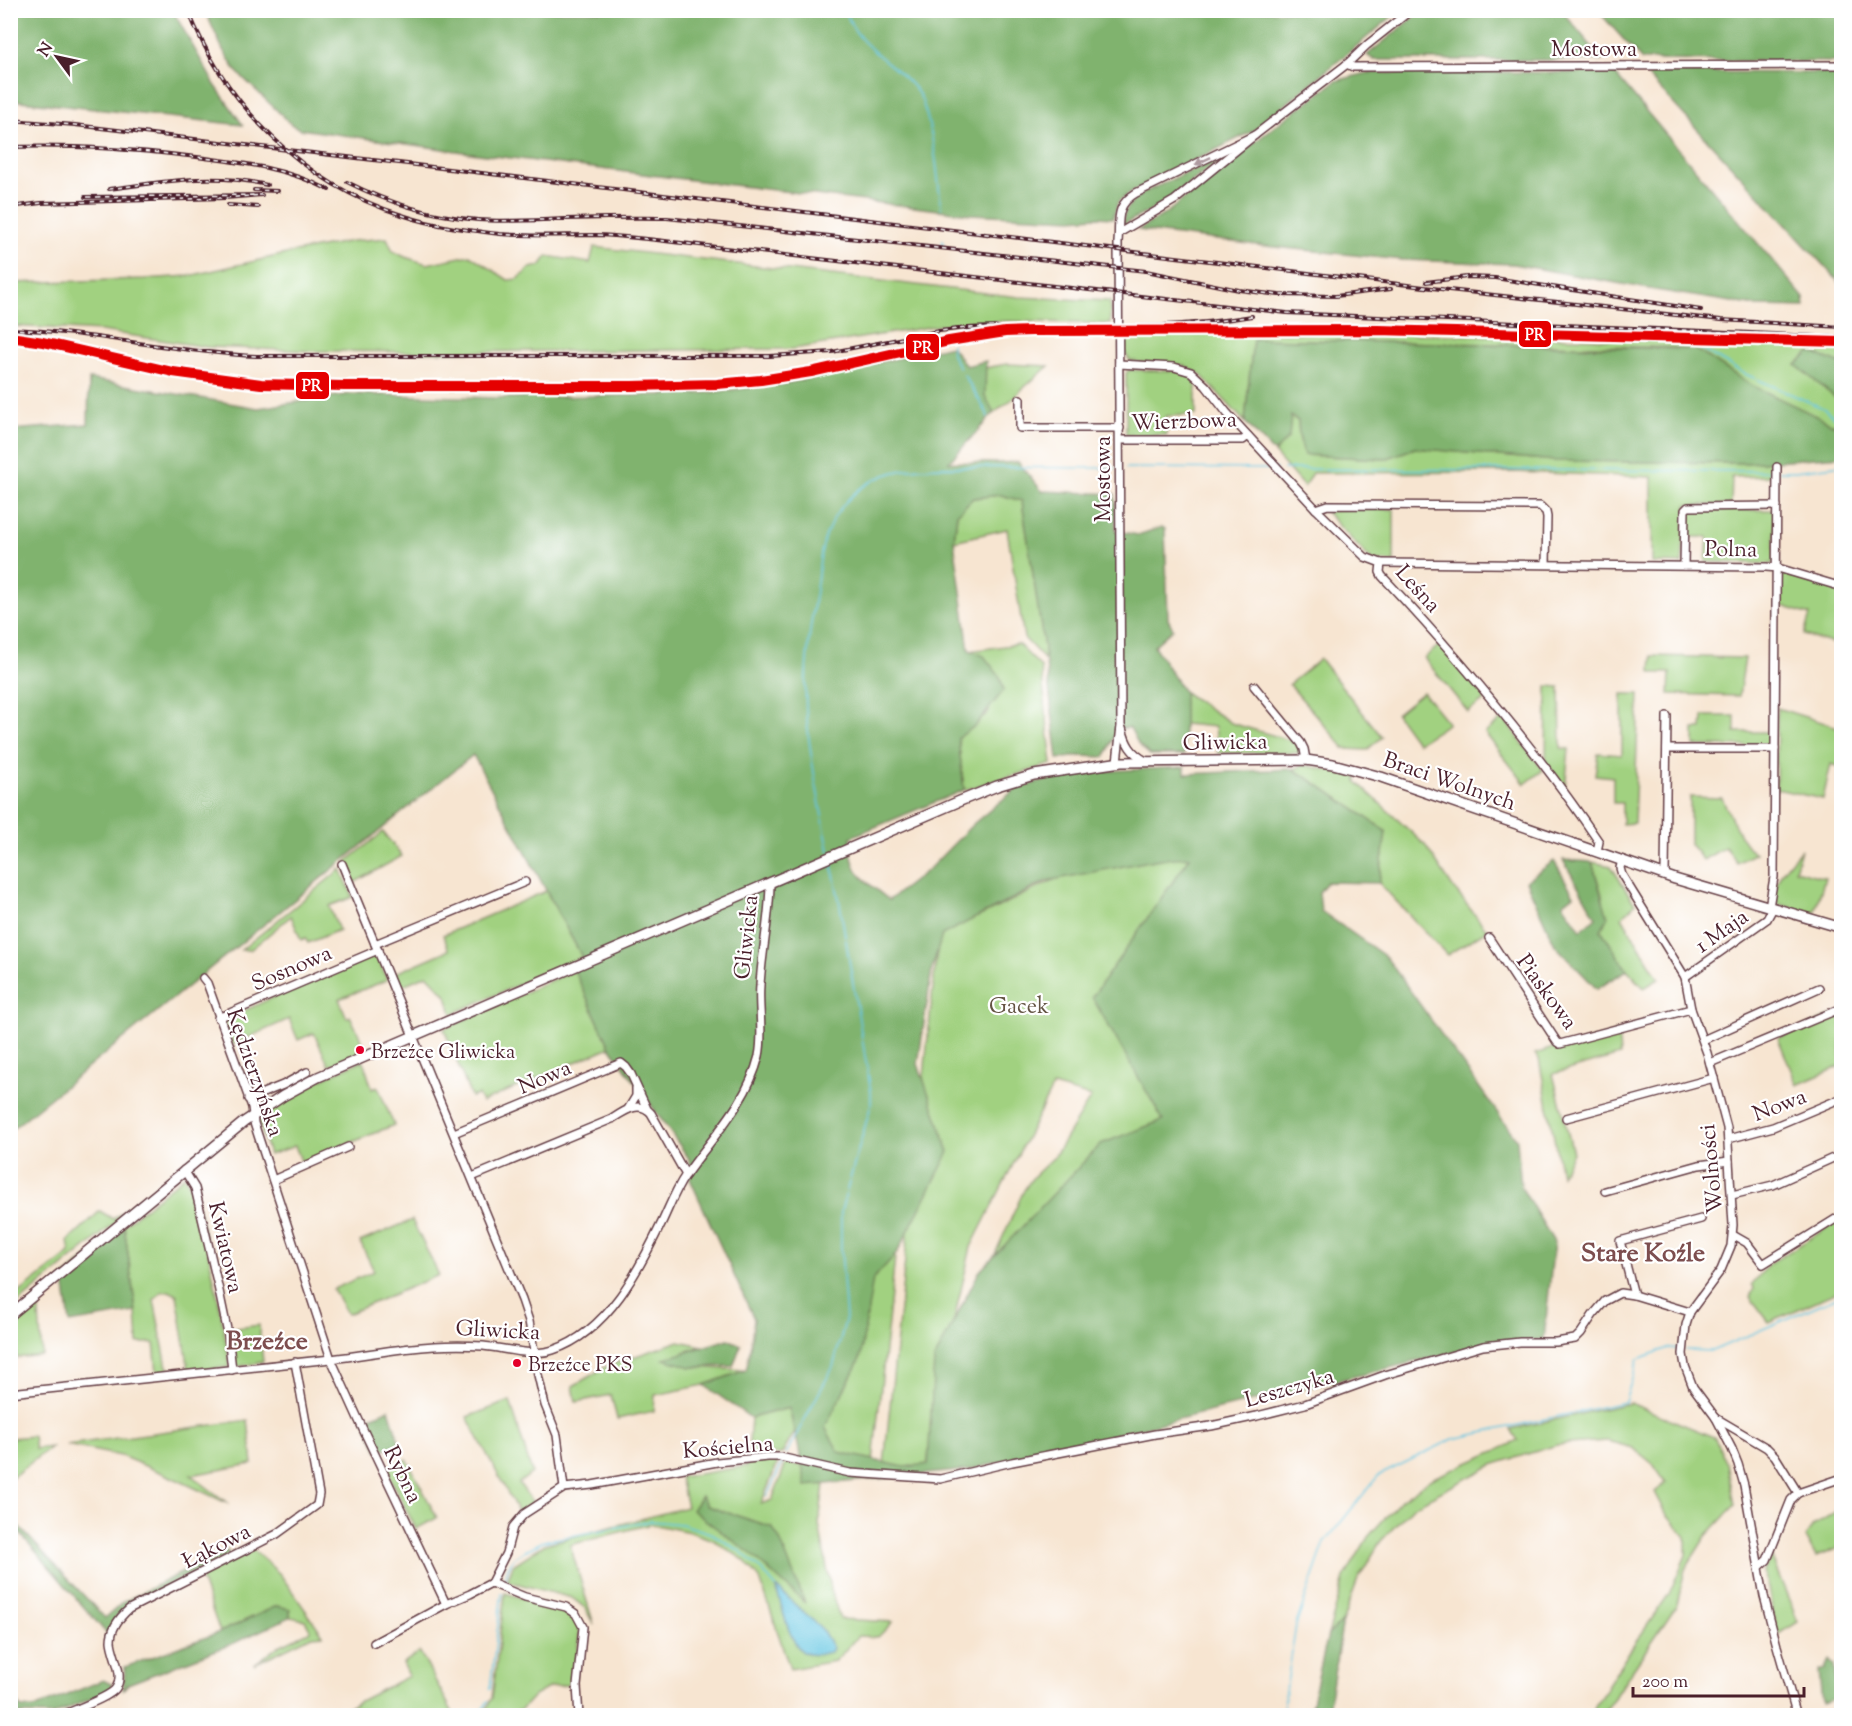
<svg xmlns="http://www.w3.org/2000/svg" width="1852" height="1726" viewBox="0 0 1852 1726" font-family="'Sorts Mill Goudy',serif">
  <rect width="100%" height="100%" fill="#fff"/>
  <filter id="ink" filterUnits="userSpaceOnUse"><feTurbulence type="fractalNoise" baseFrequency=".0167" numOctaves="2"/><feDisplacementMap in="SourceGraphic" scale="12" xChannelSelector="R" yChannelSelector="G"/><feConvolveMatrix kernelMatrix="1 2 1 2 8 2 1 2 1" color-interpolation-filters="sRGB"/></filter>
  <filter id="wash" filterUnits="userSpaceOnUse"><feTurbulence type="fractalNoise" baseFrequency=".008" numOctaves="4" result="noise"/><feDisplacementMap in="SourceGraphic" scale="24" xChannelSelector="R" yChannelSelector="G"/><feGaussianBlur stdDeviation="1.35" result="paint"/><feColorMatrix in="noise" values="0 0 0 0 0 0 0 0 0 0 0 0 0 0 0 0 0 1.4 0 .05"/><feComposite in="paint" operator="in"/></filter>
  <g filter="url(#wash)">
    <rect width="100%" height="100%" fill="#f7e5d1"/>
    <g fill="#a1d180" stroke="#767856" stroke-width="1.5">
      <polygon points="387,238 393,251 405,257 427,264 470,255 508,280 518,279 530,268 540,266 547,256 590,263 594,247 1019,297 1110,301 1110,324 1009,321 954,323 793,349 432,352 312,351 207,347 101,331 11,326 11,283 145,279 189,276 295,252 352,241"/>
      <polygon points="1121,332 1376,333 1692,341 1692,348 1253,339 1245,422 1200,374 1185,366 1130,361 1123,350"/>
      <polygon points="1704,343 1841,346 1841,364 1810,352 1796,365 1838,400 1841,406 1841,431 1835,425 1751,385 1695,349"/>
      <polygon points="1007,364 1049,366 1019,392 1015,397 994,413 985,396 985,368"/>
      <polygon points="1129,370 1179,371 1196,380 1196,415 1166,416 1167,435 1126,435 1126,373"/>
      <polygon points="1290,416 1298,421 1299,436 1304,455 1385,459 1415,448 1555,461 1746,463 1775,461 1774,476 1732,477 1731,505 1687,505 1682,564 1652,563 1652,477 1513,472 1312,473 1304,487 1274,453 1288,437"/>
      <polygon points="1001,495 1022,501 1046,661 1024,638 1007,529 954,541 957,514 973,498"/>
      <polygon points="1347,508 1394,509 1394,562 1372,561 1326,512"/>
      <polygon points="1689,510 1775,510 1774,560 1772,564 1706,562 1708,537 1687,537"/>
      <polygon points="1782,573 1841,591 1841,646 1804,635 1810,615 1782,606"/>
      <polygon points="1442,643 1486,699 1468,712 1424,658"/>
      <polygon points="1018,644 1041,667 1052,764 964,790 958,738 975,726 989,711 969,651"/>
      <polygon points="1652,656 1745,658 1739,696 1669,694 1670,673 1651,673"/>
      <polygon points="1320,659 1382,737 1367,750 1345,749 1289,684"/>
      <polygon points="1547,686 1560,687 1561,748 1569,749 1565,788 1546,762"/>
      <polygon points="1184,692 1231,723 1296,742 1300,749 1300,753 1218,753 1215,727 1184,724"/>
      <path d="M1423,692l25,31c-10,9 -20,13 -31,20l-21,-29z"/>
      <polygon points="1622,694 1639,694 1634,823 1622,824 1622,803 1613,803 1613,777 1595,775 1598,753 1622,755"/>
      <polygon points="1777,708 1841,728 1841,767 1831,764 1823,799 1776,789"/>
      <polygon points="1703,716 1735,716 1735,732 1772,732 1772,746 1694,746 1694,729 1702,729"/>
      <polygon points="1503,718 1543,770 1525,784 1485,733"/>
      <polygon points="1304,765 1357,776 1357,782 1425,845 1452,886 1487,930 1447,955 1379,883 1386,831 1326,790 1293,769"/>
      <path d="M1690,797l32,1c7,14 20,48 33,55l-18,10 -12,-16 -22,13 -13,-16z"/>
      <polygon points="1212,809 1176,1126 985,1276 1024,1190 1033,1177 1054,1157 1091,1097 1053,1086 971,1247 955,1316 936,1378 927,1470 883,1474 944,881 978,917 1068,873"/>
      <polygon points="383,832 402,856 352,884 346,868 347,861"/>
      <path d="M1801,849l-6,21 30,8 -11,36 -36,-10 -4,-4c-1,-22 14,-35 27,-51z"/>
      <polygon points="1592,862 1611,866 1635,904 1622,917 1659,979 1644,988 1625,967 1601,930 1602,895"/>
      <polygon points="341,869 353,897 329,906 339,930 308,943 305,938 301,940 291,916 250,950 241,950"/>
      <polygon points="546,891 582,957 452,1014 447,996 427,975 396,988 391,975 449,950 443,935"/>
      <polygon points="933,904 872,1471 799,1459 803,1446"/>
      <polygon points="376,954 387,980 339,999 347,1018 350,1016 366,1049 329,1066 314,1033 298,1040 289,1019 232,1045 224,1020 278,995"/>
      <polygon points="574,970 610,1047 482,1102 478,1095 471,1097 444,1029"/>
      <polygon points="1840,1012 1842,1016 1841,1066 1797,1085 1778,1038"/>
      <polygon points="1618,1032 1620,1055 1553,1074 1573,1153 1561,1175 1539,1059 1535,1054 1556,1047 1566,1048"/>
      <path d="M363,1060l9,29 6,-2 16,38 -92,38 -7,-17 -26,9 -11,-36c30,-26 69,-43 105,-59z"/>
      <path d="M184,1176c16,22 19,54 25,80 8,37 16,74 21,111l-41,4 -12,-76 -8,-4 -8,1 -7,8 13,67 8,5 -18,1 -3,-30h-16l-2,-31 -12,-87z"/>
      <polygon points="166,1180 125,1215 11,1309 11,1299 70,1253 68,1241 100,1211 113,1219"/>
      <polygon points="1841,1219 1841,1290 1769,1322 1750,1297 1754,1288 1752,1284 1769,1264"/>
      <polygon points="412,1220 439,1275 347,1314 333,1289 374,1271 360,1242"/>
      <polygon points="38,1299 42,1355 16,1358 14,1321 11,1323 11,1321"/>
      <polygon points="259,1325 263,1362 236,1367 230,1329"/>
      <polygon points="679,1341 702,1346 684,1352 691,1367 746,1370 704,1385 655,1395 654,1411 617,1419 611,1395 576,1402 573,1386 607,1366"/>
      <polygon points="510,1401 532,1473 519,1483 533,1503 518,1512 467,1417"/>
      <polygon points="1630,1403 1714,1437 1727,1464 1735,1505 1706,1536 1685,1569 1677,1605 1618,1691 1604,1715 1593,1715 1595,1706 1629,1652 1669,1594 1686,1555 1686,1537 1666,1513 1655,1492 1666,1483 1653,1464 1633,1448 1607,1441 1557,1445 1492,1465 1414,1506 1380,1542 1358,1579 1343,1620 1328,1635 1344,1578 1368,1537 1401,1500 1431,1479 1518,1441 1511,1429"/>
      <polygon points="789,1408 795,1432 782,1454 748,1455 751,1418"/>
      <polygon points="248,1420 253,1464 191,1475 229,1504 167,1475 121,1456 66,1445"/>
      <polygon points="33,1436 35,1449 51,1447 11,1478 11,1438"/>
      <polygon points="407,1459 437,1518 416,1529 386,1470"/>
      <polygon points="774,1460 778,1462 761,1504 772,1500 786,1463 803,1466 807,1486 824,1484 819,1524 831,1590 840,1619 893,1622 878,1637 858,1636 835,1661 790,1669 760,1579 744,1560 713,1540 690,1532 651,1524 570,1545 594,1625 585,1608 572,1598 507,1581 513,1565 545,1544 687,1507 680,1477 747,1466 748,1462"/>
      <polygon points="1841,1508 1841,1547 1816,1557 1805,1537 1813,1526"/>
      <polygon points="252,1549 280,1574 323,1635 312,1636 254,1664 279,1646 311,1631 305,1620 290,1617 290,1609 277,1606 220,1632 200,1576"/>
      <polygon points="1771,1556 1798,1622 1778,1635 1764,1571"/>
      <polygon points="505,1593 566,1610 574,1615 580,1627 574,1684 550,1687 534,1696 522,1709 510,1715 483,1716 492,1698"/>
      <polygon points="420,1652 454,1715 350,1715 348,1707 409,1676 403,1663"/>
    </g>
    <g fill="#80b36e" stroke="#65694c" stroke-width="1.5" fill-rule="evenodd">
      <polygon points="11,10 173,11 215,85 243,125 11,100"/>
      <polygon points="1561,10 1603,60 1374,60 1367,55 1422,11"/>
      <polygon points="205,11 1399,11 1253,131 1131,192 1118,202 1113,218 1095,217 1072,219 971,214 478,154 300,129 292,125 236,71 223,50"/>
      <polygon points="1598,11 1841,11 1841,62 1642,60"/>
      <polygon points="1472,72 1614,73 1804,298 1805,307 1757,306 1649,289 1513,264 1403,260 1265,246 1138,230 1165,214 1275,126 1336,81 1366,73"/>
      <polygon points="1644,72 1841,73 1841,284"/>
      <path d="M1231,152l-70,53 -39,20c2,-17 9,-23 23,-33z"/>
      <polygon points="1253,339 1695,349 1751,385 1835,425 1841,431 1841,456 1746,463 1555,461 1415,448 1385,459 1304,455 1299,436 1298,421 1291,416 1289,437 1274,453 1245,422"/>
      <path d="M951,346l15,20 20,-5 -1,35 9,17 -45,49 48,1 21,-1 24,29 73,3 1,37 22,4 24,-8 3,2 3,90 5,10 -19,17 30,46v63h-34l-11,-10 -9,-17h-12l-13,29 -25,-1 -22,3 -15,-118 -21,-140 -21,-6 -28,3 -16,16 -3,27 15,109 15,6 16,21 4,13 -29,36 -17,12 6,52 -113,47c-2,37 12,41 38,63l40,-31 44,-45 44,-36 43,-11 49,-6 76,-4v7l108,-5 33,21 60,41 -7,52 -52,-1 -8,10 2,19 65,46 131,183 4,47 33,55 -10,97 -68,8 -508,123 -162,16 -8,-41 -9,-37 -38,10 -47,-33 42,-15 3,-13 5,-38 -64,-140v-19l-80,-113 -36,-77 8,-13 -109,-202 -462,375v-700l77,-6 1,-45 169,29 92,-14 146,4 198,-4 90,-10zM1190,857l-98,140 71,123 -62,24 -122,128 -45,88 -6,104 -24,3 -65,-15 -14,-25 35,-68 13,-80 24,-26 52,-101 -31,-88 14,-95 10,-34 105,-54 113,-22z"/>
      <polygon points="1810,352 1841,364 1841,406 1838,400 1796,365"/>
      <polygon points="1563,860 1592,862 1608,918 1601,930 1627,970 1597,989 1555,945 1526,881 1554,861 1574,895 1563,904 1581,930 1596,917"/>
      <polygon points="124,1225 136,1312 70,1323 64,1281 38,1299"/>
      <polygon points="728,1339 741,1345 733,1366 691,1367 664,1359"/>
      <polygon points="389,1409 400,1444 378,1451 364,1420"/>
      <polygon points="701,1496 707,1506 772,1527 780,1540 805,1603 751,1554 692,1510"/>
      <polygon points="10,1517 105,1618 125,1601 227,1550 229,1555 128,1605 116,1617 107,1634 11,1523"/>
      <polygon points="277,1606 290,1609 290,1617 232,1644 128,1684 123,1690 125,1667 220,1632"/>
      <polygon points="1343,1620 1327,1715 1309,1715 1328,1635"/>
      <polygon points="1829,1660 1834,1666 1838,1697 1822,1704 1819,1671 1825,1669"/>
      <polygon points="103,1680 113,1685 109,1691 53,1715 10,1714 10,1695 21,1708 35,1708"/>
    </g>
    <path fill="#64c6e2" stroke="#577286" stroke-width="1.5" d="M776,1587l46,42 11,19 -2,4c-8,1 -20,5 -28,0 -14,-9 -22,-49 -27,-65z"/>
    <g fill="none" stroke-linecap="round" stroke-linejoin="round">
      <g stroke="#64c6e2" stroke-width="1.5">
        <path d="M846,10c8,38 55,55 74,86 3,5 4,12 6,17 9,31 12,63 15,95"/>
        <polyline points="942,240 943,245"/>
        <polyline points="1696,342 1696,346 1745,374 1825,409 1842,424"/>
        <polyline points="952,343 952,355 960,368"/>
        <polyline points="964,375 987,413 988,418"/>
        <polyline points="1126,468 1276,469"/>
        <polyline points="1284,469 1774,471"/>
        <polyline points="1779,471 1795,471 1842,465"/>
        <path d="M829,851c-9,-47 -20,-95 -23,-143 -2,-40 4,-79 10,-118 3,-21 4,-43 13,-62 7,-17 22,-34 38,-44 24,-15 46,-16 74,-17l174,1"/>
        <polyline points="1686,1350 1712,1351 1842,1295"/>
        <polyline points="786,1454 833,1367 846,1318 841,1248 841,1211 871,1105 871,1092 839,899 831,861"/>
        <polyline points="767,1496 783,1461"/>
        <polyline points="504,1583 508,1568 514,1558 524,1551 544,1541 651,1521 682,1524 713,1534 740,1551 762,1570 776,1587"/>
        <polyline points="490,1689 502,1593"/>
        <polyline points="479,1716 488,1701"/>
        <polyline points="1282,1716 1296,1625 1325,1542 1378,1476 1453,1439 1625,1402 1638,1359 1668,1348 1682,1349"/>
      </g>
    </g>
  </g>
  <g filter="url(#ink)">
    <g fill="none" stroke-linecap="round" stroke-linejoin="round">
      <defs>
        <g id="street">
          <polyline points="1347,64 1353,67 1842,65"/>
          <polyline points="1119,233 1175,200 1255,135 1347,64 1367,45 1411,10"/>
          <path d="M1119,364l55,3 17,5 15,14 21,27 89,96 49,48 16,6 -1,9 2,4c78,83 153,171 217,266l-2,9"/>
          <polyline points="1020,399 1020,428 1120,428"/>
          <polyline points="1120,440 1243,440 1248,436"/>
          <polyline points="1316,509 1328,505 1540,506 1546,512 1547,517 1546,564"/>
          <polyline points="1381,563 1766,567 1778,568 1842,587"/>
          <polyline points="1684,566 1685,510 1688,507 1777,506"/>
          <polyline points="1254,686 1301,743 1304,749 1306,760"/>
          <path d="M1122,728c4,16 9,25 24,33"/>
          <polyline points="1667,749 1775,749"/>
          <path d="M1117,762l4,-36 -3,-484c2,-21 -4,-36 18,-49l119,-58"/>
          <polyline points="1622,860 1620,868 1622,875 1685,977 1691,1009 1707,1053 1727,1128 1733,1225 1731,1246 1721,1270 1690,1312 1686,1325 1683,1354 1685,1366 1693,1387 1716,1418 1732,1449 1738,1464 1744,1485 1764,1596 1777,1646 1797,1716"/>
          <polyline points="342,864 522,1300 529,1321 538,1375 545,1405 557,1435 564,1488"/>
          <polyline points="1665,875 1667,716"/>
          <polyline points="1769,907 1774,877 1777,467"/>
          <polyline points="1489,938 1557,1042 1560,1044 1691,1009"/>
          <polyline points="375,944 525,882"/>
          <polyline points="1685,977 1767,919 1773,908"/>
          <polyline points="203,978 207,983 252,1107 254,1123 331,1359 361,1425 446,1604 470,1594 491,1583"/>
          <polyline points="218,1018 378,950"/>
          <polyline points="1703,1040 1819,988"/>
          <polyline points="1710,1063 1842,1008"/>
          <polyline points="248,1099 283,1085 307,1072"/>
          <polyline points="628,1109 636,1096 636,1088"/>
          <polyline points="1566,1118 1714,1078"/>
          <polyline points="454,1133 621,1063 626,1067 631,1074 647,1109"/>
          <polyline points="1728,1139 1773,1127 1842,1098"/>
          <polyline points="184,1170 195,1188 218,1286 228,1334 232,1370"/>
          <path d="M472,1177l140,-58c12,-8 27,-19 39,-6l35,62"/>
          <polyline points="273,1180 348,1147"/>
          <polyline points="1605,1191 1699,1165 1729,1161"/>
          <polyline points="1732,1195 1773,1185 1842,1154"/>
          <polyline points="1733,1235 1747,1243 1763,1264 1842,1215"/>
          <polyline points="1634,1295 1620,1241 1701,1219"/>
          <path d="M10,1393c107,-11 214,-22 321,-34 34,-4 68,-11 103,-13 16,-1 32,-1 49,0 22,2 49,11 70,4 55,-18 87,-82 110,-130 7,-15 13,-31 22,-44 27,-39 62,-72 74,-120 5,-23 -1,-48 1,-71 2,-35 10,-69 10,-103"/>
          <polyline points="1716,1418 1767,1448 1775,1456 1798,1493"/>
          <polyline points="1759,1567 1767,1560 1791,1500 1798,1493 1842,1478"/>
          <polyline points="491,1583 506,1553 513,1527 524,1514 564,1488 592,1485 717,1462 768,1457 780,1457 850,1473 940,1479 1012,1462 1155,1434 1211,1426 1257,1416 1305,1404 1385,1375 1483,1346 1520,1342 1556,1342 1575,1339 1581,1333 1593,1315 1605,1301 1620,1293 1634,1295 1690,1312"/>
          <polyline points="491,1583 525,1597 566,1607 576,1614 583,1627 577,1686 579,1716"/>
          <polyline points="374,1643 446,1604"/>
          <path d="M61,1716c12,-6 50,-19 55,-28 9,-13 -4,-33 -5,-47 0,-12 9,-24 18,-32l148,-75 40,-29 2,-11 -24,-132"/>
        </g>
        <polyline id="secondary" points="10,1315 244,1122 283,1096 318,1077 960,801 997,786 1034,775 1121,762 1306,760 1333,764 1381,777 1675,879 1842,928"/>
      </defs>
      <use href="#street" stroke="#643d44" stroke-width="10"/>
      <use href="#secondary" stroke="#643d44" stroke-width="12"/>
      <use href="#street" stroke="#fff" stroke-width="7"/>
      <use href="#secondary" stroke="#fff" stroke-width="9"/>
      <defs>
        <g id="rail">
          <path d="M188,10c38,96 115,174 214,205 32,11 65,15 98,19 32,3 64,1 96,1 26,1 52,4 77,7l614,71 555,24"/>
          <polyline points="10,120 75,125 416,165 1449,290 1721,320 1842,327"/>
          <path d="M10,147c60,-2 119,2 178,9 49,6 97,11 141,34"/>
          <path d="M347,182c41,21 85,34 131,38 29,2 59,0 88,-1 33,-1 67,-2 101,-1l479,53 93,19 40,5 57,1 55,-7"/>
          <path d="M109,189c53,-7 105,-17 158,-4"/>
          <polyline points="254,190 278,191"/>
          <polyline points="228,205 258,207"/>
          <polyline points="10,207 41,203 225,198 262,195 85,197"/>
          <polyline points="1426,282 1467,277 1495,278 1701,310"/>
          <path d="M10,329c83,3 163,23 246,27h514l62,-4 107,-21 29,-3c95,-4 190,4 284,-12"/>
        </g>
      </defs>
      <use href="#rail" stroke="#4a1f2b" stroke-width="4"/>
      <use href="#rail" stroke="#fff" stroke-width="1.5" stroke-dasharray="4.5" stroke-linecap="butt"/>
      <defs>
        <polyline id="rail-1" points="10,337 43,342 173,372 261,384 344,386 632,386 717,384 761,380 811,372 949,341 1005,332 1032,331 1378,330 1842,342"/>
      </defs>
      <use href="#rail-1" stroke="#fff" stroke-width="15"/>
      <use href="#rail-1" stroke="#e50000" stroke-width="10"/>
    </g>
    <defs><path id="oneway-solid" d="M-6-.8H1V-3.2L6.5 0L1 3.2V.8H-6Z" transform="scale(1.5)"/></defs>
    <use fill="#ae9aa0" href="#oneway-solid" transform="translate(1203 161) rotate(154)"/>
  </g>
  <g fill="#e4002b" stroke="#fff" stroke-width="2">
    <circle cx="360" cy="1050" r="5"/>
    <circle cx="517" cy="1363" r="5"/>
  </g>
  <g text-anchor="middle" stroke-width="4.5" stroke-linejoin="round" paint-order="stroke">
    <g font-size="20" fill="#4a1f2b" stroke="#fff" text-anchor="start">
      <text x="371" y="1058">Brzeźce Gliwicka</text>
      <text x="528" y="1371">Brzeźce PKS</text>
    </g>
    <g font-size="22" fill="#4a1f2b" stroke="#fff">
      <text x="1594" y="56">Mostowa</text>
      <text transform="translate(1184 420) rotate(-2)" y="8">Wierzbowa</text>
      <text transform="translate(1102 479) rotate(-90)" y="8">Mostowa</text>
      <text transform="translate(1731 548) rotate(1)" y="8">Polna</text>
      <text transform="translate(1419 588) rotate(48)" y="8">Leśna</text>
      <text transform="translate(1225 741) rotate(-1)" y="8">Gliwicka</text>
      <text transform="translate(1450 780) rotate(19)" y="8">Braci Wolnych</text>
      <text transform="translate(1721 930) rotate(-35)" y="8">1 Maja</text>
      <text transform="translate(745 937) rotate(-84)" y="8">Gliwicka</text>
      <text transform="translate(291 967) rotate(-23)" y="8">Sosnowa</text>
      <text transform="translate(1548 991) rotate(54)" y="8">Piaskowa</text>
      <text transform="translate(256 1072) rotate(71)" y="8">Kędzierzyńska</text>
      <text transform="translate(544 1076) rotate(-23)" y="8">Nowa</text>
      <text transform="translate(1779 1104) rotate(-21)" y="8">Nowa</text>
      <text transform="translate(1710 1169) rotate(-95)" y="8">Wolności</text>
      <text transform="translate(227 1247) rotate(77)" y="8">Kwiatowa</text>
      <text transform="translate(498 1329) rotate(3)" y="8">Gliwicka</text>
      <text transform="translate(1289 1387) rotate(-16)" y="8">Leszczyka</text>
      <text transform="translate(728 1446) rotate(-5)" y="8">Kościelna</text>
      <text transform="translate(404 1474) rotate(64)" y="8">Rybna</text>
      <text transform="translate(216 1545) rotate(-27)" y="8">Łąkowa</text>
    </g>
    <g font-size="22" fill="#645444" stroke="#fff">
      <text x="1019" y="1013">Gacek</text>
    </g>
    <g font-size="26" font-weight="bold" fill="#7d4e4f" stroke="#fff">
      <text x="1643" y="1261">Stare Koźle</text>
      <text x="267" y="1349">Brzeźce</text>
    </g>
  </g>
  <g stroke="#fff" stroke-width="2">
    <rect x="1518" y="320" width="34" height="28" rx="6" fill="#e50000"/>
    <rect x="905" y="333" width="35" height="28" rx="6" fill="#e50000"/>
    <rect x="295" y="371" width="35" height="29" rx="6" fill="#e50000"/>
  </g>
  <g font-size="16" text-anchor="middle" font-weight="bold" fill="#fff">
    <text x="1535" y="340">PR</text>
    <text x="923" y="353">PR</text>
    <text x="312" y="391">PR</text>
  </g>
  <rect width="1852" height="1726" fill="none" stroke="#fff" stroke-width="36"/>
  <g transform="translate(57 57) rotate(303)" stroke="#ffffff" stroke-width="4.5" paint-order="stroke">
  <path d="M0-4.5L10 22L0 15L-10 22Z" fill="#4a1f2b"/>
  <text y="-9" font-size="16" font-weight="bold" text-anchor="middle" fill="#4a1f2b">N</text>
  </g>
  <path d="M1633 1687v9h171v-9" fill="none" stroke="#4a1f2b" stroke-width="3"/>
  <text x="1642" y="1687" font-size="18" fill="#4a1f2b" stroke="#ffffff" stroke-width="4.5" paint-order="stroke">200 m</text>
</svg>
